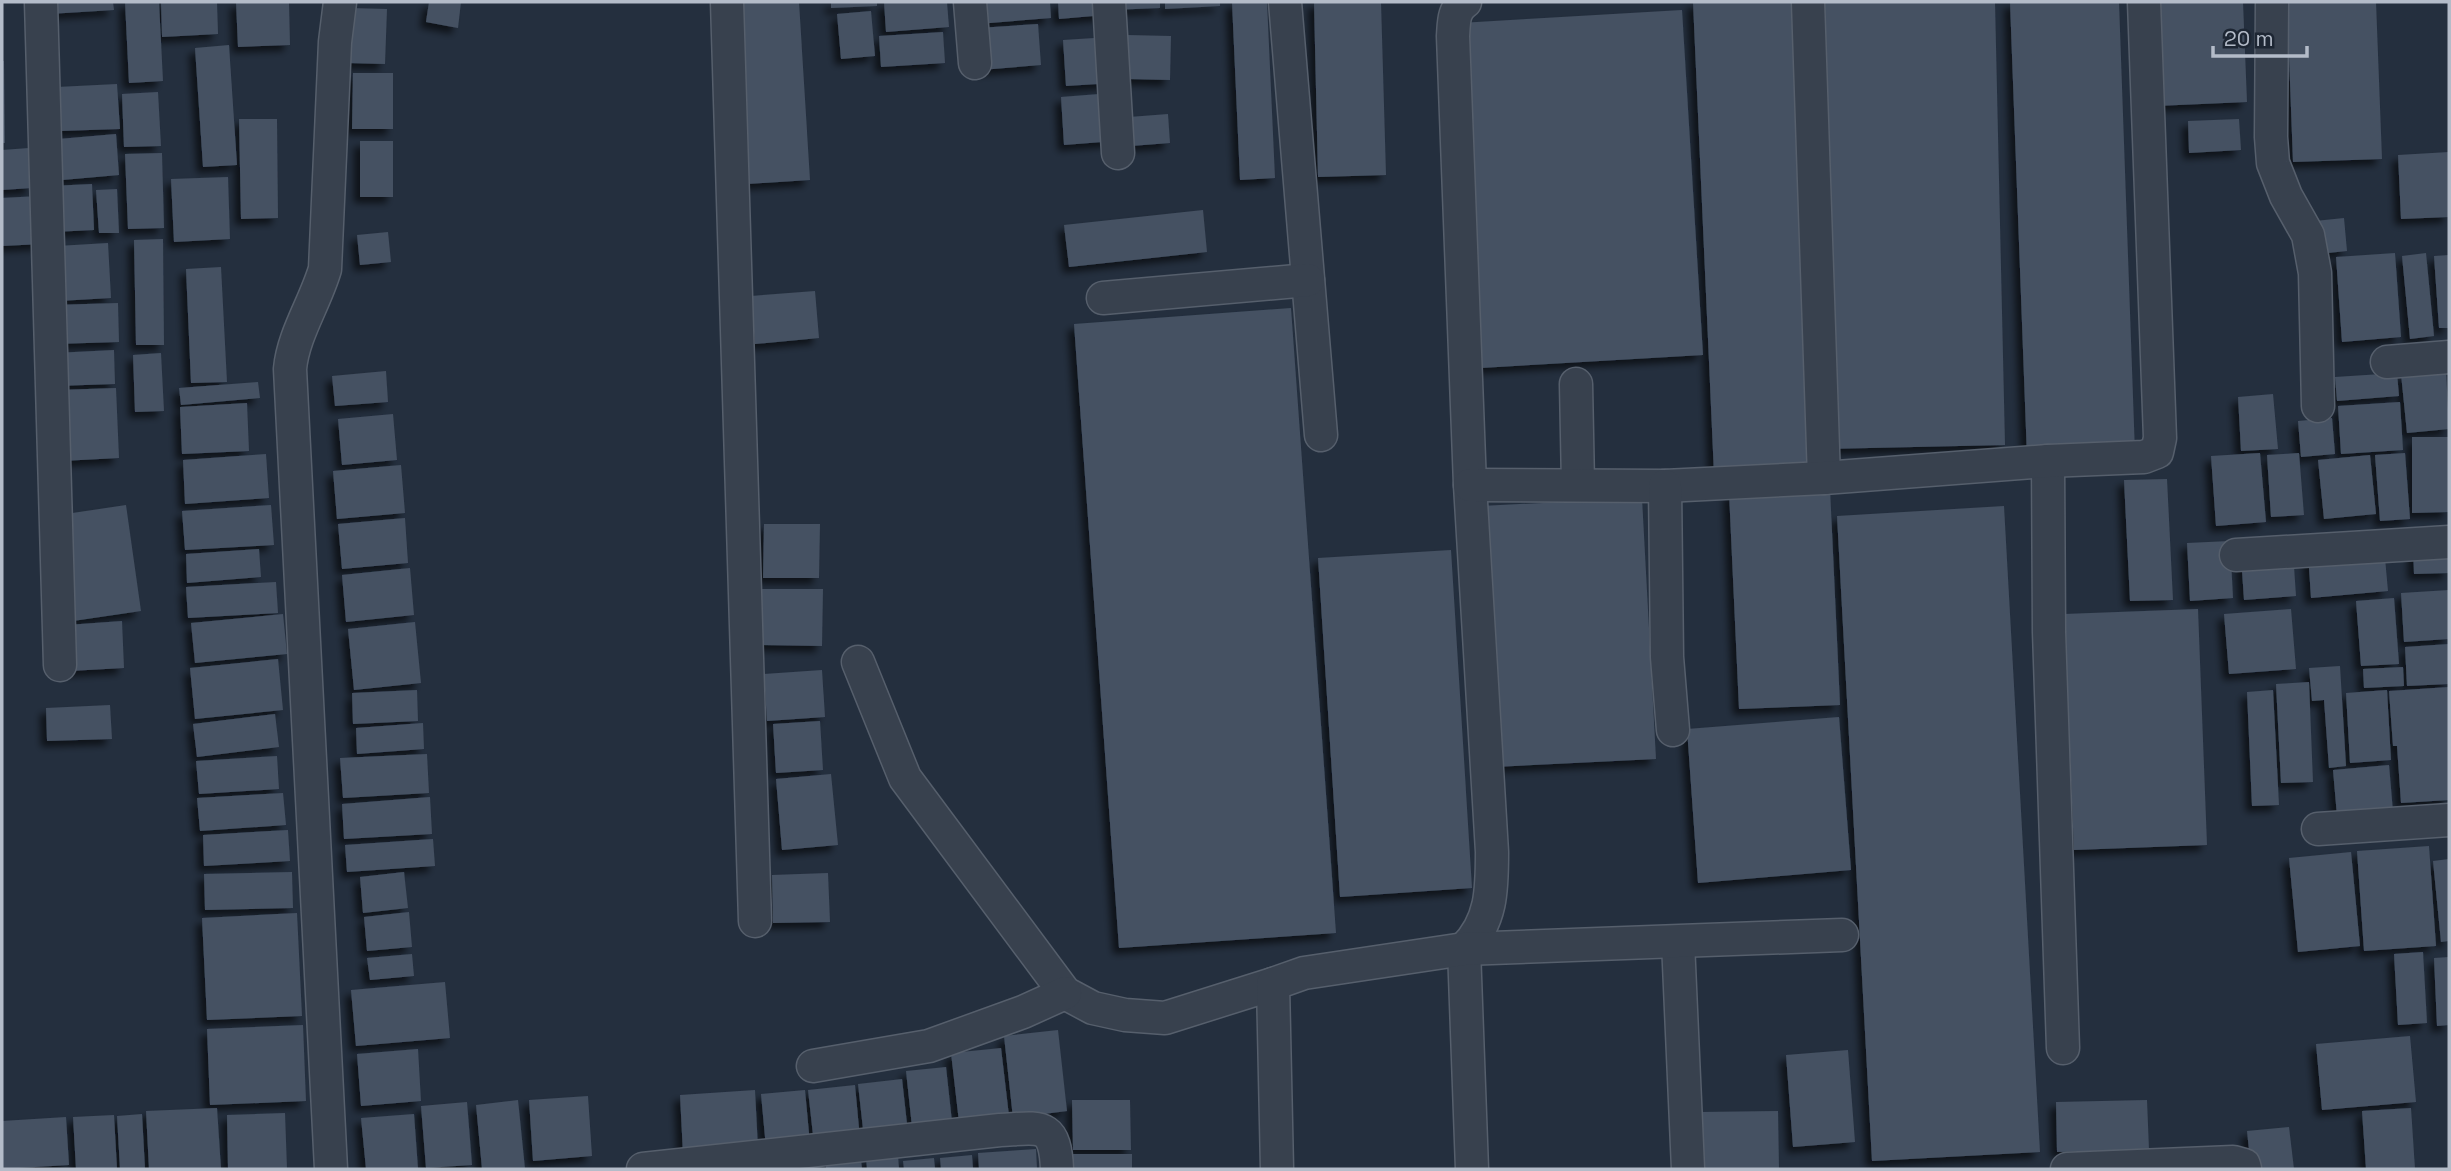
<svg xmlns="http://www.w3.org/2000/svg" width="2451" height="1171" viewBox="0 0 2451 1171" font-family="'Space Grotesk',sans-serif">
  <defs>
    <filter id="shadow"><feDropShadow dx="-6" dy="6" stdDeviation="3.5" flood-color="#0009"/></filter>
  </defs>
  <rect width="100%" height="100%" fill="#242f3e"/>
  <g fill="#455162" filter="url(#shadow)">
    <polygon points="48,2 113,2 114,10 49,14"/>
    <polygon points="125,2 159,2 163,81 129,83"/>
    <polygon points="161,2 217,2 218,34 162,37"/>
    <polygon points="236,2 289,2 290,45 238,47"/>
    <polygon points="429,2 461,2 458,28 426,22"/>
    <polygon points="736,2 799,2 810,180 747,184"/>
    <polygon points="831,2 877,2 877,6 831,8"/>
    <polygon points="884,2 947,2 949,27 886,32"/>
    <polygon points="976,2 1050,2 1051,18 978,24"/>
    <polygon points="1058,2 1103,2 1105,15 1059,19"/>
    <polygon points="1111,2 1160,2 1160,8 1111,10"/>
    <polygon points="1165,2 1220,2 1220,6 1165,9"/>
    <polygon points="1232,2 1267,2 1275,178 1240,180"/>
    <polygon points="1314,2 1381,2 1386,175 1318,177"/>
    <polygon points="1693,2 1791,2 1812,470 1714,474"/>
    <polygon points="1814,2 1995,2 2005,445 1825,449"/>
    <polygon points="2010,2 2119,2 2135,453 2027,457"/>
    <polygon points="2152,2 2243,2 2247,102 2156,106"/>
    <polygon points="2287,2 2376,2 2382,159 2293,162"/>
    <polygon points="349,8 387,9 385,64 347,63"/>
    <polygon points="1682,10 1703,355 1481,368 1460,23"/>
    <polygon points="871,11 875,56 841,59 837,14"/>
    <polygon points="1038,24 1041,65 981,70 978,28"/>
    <polygon points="943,32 945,63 881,67 879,36"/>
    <polygon points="1127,35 1171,36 1170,80 1127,79"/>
    <polygon points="1110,37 1114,83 1066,86 1063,40"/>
    <polygon points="229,45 237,165 203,167 195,48"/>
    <polygon points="2,61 4,61 5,143 2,143"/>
    <polygon points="353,73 393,73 393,129 352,129"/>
    <polygon points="117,84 120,129 60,131 57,87"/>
    <polygon points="158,92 161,146 124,147 122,94"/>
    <polygon points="1112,93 1115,141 1064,145 1061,97"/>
    <polygon points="1168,114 1170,143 1131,146 1129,117"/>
    <polygon points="239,119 277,119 278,218 241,219"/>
    <polygon points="2239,119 2241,150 2189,153 2188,121"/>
    <polygon points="116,134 119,175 51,181 47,140"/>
    <rect x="360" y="141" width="33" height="56"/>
    <polygon points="29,148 32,188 2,190 2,150"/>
    <polygon points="2449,152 2449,217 2401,219 2398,155"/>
    <polygon points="162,153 164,228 128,229 125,154"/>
    <polygon points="228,177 230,239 174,242 171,179"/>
    <polygon points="92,184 94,230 53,232 51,186"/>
    <polygon points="117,189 119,233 99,233 96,190"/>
    <polygon points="39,196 42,244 2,246 2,198"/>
    <polygon points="1203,210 1207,252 1069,267 1064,225"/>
    <polygon points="2344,218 2347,251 2318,254 2315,221"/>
    <polygon points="388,232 391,262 360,265 357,235"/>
    <polygon points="163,239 164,345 136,345 134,240"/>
    <polygon points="108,243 111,298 59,301 57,246"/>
    <polygon points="2395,253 2401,337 2342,342 2336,257"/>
    <polygon points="2426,253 2434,336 2410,339 2402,256"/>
    <polygon points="2449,255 2449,328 2439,328 2434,256"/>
    <polygon points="221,267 227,382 191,383 186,269"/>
    <polygon points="815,291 819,338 755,344 751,296"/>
    <polygon points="118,303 119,342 55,344 54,305"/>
    <polygon points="1291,308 1336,933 1119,948 1074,324"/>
    <polygon points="114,350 115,384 56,386 55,353"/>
    <polygon points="161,353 164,411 135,412 133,355"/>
    <polygon points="2446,370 2449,429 2407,433 2401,374"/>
    <polygon points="386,371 388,402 335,406 332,376"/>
    <polygon points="2397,373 2399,396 2337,401 2335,377"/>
    <polygon points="258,382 260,398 181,405 179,388"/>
    <polygon points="116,388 119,458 62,461 59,390"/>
    <polygon points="2273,394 2278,449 2241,451 2238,397"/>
    <polygon points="2400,402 2403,450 2341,454 2338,406"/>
    <polygon points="247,403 249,451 182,454 180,407"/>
    <polygon points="393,414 397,460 342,465 338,419"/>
    <polygon points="2332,418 2335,454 2301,457 2298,421"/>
    <polygon points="2412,437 2449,437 2449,512 2412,513"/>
    <polygon points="2260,453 2266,522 2216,526 2211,456"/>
    <polygon points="2299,453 2304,515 2271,517 2267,455"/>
    <polygon points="2405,453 2410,519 2380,521 2375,455"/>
    <polygon points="266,454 269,498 185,504 183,460"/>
    <polygon points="2370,455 2376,514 2324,519 2318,460"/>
    <polygon points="401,465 405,513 337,519 333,471"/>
    <polygon points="2167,479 2173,600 2130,601 2124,480"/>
    <polygon points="1830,488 1840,705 1739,709 1729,492"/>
    <polygon points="1642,498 1656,759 1495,767 1481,506"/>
    <polygon points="126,505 141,611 73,621 59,515"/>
    <polygon points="271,505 274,545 185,550 182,511"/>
    <polygon points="2004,506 2040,1152 1872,1161 1837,516"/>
    <polygon points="405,518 408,563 342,569 338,524"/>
    <polygon points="764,524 820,524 819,578 763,578"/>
    <polygon points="2230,541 2233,598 2190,601 2187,543"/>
    <polygon points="2449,544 2449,573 2414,574 2413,546"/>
    <polygon points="2384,547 2388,591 2311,598 2308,553"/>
    <polygon points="259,549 261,577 187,583 186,554"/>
    <polygon points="1451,550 1472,888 1340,897 1318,558"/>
    <polygon points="2293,552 2296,596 2244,600 2241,556"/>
    <polygon points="410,568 414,615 346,622 342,575"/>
    <polygon points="276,582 278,613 188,618 186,587"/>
    <polygon points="761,589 823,589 822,646 761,645"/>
    <polygon points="2449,590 2449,639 2404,642 2401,593"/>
    <polygon points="2394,598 2399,664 2361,666 2356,601"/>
    <polygon points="2198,609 2207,845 2074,850 2064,614"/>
    <polygon points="2291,609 2296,669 2229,674 2224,614"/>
    <polygon points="283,614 287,654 195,663 191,623"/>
    <polygon points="122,621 124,668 70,671 67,625"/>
    <polygon points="415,622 421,683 354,690 348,629"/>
    <polygon points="2449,644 2449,684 2407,686 2405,647"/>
    <polygon points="278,659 283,710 195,719 190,668"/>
    <polygon points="2340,666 2346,766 2329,768 2324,700 2312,701 2309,668"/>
    <polygon points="2403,667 2404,686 2364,688 2363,669"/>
    <polygon points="822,670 825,717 767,721 764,674"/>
    <polygon points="2309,682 2313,782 2281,783 2276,684"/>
    <polygon points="2449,687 2449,800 2401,803 2397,746 2393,746 2389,691"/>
    <polygon points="417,690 418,721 353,724 352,693"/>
    <polygon points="2273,690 2279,805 2252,806 2247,692"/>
    <polygon points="2387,690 2391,760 2350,763 2346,693"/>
    <polygon points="110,705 112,739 47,741 46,708"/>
    <polygon points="275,714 279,747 197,757 193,724"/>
    <polygon points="1839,717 1851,870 1698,883 1687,729"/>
    <polygon points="820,721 823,770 776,773 773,724"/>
    <polygon points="423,723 424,749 357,754 356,728"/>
    <polygon points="427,754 429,793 343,798 340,758"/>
    <polygon points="277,756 279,789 199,794 196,761"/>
    <polygon points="2389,765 2393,812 2337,816 2333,770"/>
    <polygon points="831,774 838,845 782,850 776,779"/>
    <polygon points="283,793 286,825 200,831 197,798"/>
    <polygon points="430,797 432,834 344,839 342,804"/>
    <polygon points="288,830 290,861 204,866 203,835"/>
    <polygon points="433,839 435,866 347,872 345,845"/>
    <polygon points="2429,846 2436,946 2364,951 2357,851"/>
    <polygon points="2351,852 2360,946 2298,952 2289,858"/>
    <polygon points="2449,859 2449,941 2441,942 2433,861"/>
    <polygon points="292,872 293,908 205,910 204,874"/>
    <polygon points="404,872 408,908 363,913 360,877"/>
    <polygon points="828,873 830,922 773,923 772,875"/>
    <polygon points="409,912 412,947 367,951 364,917"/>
    <polygon points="297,913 302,1016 207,1020 202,918"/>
    <polygon points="2423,952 2427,1023 2398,1025 2394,954"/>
    <polygon points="412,954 414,976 370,980 367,958"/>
    <polygon points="2449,957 2449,1025 2437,1026 2434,958"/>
    <polygon points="445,982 450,1038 356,1046 351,990"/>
    <polygon points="303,1025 306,1101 210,1105 207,1029"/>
    <polygon points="1058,1030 1067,1111 1013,1118 1004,1036"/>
    <polygon points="2410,1036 2416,1102 2322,1110 2316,1044"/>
    <polygon points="1001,1048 1009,1116 959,1122 951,1053"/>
    <polygon points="418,1049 421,1101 361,1106 357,1054"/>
    <polygon points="1848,1050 1855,1142 1793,1147 1786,1055"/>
    <polygon points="946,1067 952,1122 912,1127 906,1071"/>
    <polygon points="902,1079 908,1133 864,1138 858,1084"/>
    <polygon points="855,1085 860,1139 814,1144 808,1090"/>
    <polygon points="755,1090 758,1149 683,1154 680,1095"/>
    <polygon points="805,1090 810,1144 766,1148 761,1094"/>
    <polygon points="588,1096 592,1156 533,1161 529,1100"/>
    <polygon points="518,1100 525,1169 482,1169 476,1105"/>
    <polygon points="1072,1100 1130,1100 1131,1150 1073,1150"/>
    <polygon points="2147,1100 2149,1150 2057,1152 2056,1102"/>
    <polygon points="467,1102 472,1165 426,1168 421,1106"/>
    <polygon points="217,1108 221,1169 149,1169 146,1111"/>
    <polygon points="2411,1108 2415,1169 2366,1169 2362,1111"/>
    <polygon points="1778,1111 1779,1169 1700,1169 1699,1112"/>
    <polygon points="285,1113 287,1169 228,1169 227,1115"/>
    <polygon points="142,1114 145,1169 120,1169 117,1116"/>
    <polygon points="414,1114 418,1169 366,1169 361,1118"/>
    <polygon points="114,1115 117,1169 76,1169 73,1117"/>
    <polygon points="66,1117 69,1165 2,1169 2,1121"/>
    <polygon points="2289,1127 2294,1169 2251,1169 2247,1131"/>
    <polygon points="1036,1149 1037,1169 979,1169 978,1153"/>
    <rect x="1065" y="1154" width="67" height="15"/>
    <polygon points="898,1155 899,1169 867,1169 866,1158"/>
    <polygon points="972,1155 973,1169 941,1169 940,1158"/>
    <polygon points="934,1158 935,1169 904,1169 903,1161"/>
    <polygon points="861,1160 862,1169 826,1169 826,1164"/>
  </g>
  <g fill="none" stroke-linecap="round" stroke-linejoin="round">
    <defs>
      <g id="minor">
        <polyline points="41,2 60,665"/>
        <polyline points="727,2 755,921"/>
        <polyline points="970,2 975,63"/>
        <polyline points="1109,2 1118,153"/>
        <polyline points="1285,2 1321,435"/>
        <path d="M1465,2c-12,8 -11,21 -12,34l17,449 22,367c0,37 0,70 -28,97l8,220"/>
        <polyline points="1808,2 1824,478"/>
        <polyline points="2272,2 2271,137 2273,163 2286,196 2308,235 2315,273 2318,406"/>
        <polyline points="1103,298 1308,280"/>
        <polyline points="2387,362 2449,357"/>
        <polyline points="1576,384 1578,485"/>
        <polyline points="2048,461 2049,632 2063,1048"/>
        <polyline points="1470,485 1665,486 1824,478 2048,461 2144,457 2157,452 2160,438 2144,2"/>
        <polyline points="1665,486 1667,657 1673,730"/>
        <polyline points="2236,555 2449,542"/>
        <polyline points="858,662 905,778 1065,993 1093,1008 1125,1015 1165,1018 1273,984"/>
        <polyline points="2318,829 2449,820"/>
        <polyline points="1678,942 1688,1169"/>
        <polyline points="813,1066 929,1046 1023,1012 1065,993"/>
        <path d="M331,1169l-41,-800c3,-34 25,-66 35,-100l10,-227 5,-40"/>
        <path d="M643,1169l357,-39c40,-2 55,-9 57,39"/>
        <polyline points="1277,1169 1273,984 1304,973 1464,949 1842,935"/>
        <polyline points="2067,1169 2233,1162 2244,1165 2245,1169"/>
      </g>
    </defs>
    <use href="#minor" stroke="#565f6c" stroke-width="35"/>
    <use href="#minor" stroke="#38414e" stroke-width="32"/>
  </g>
  <rect width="2451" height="1171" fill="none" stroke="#b4bcc9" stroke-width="7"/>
  <path d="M2213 46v10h94v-10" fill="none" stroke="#b4bcc9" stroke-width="3.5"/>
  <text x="2224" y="46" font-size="21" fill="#b4bcc9" stroke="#1d2633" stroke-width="5" paint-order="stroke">20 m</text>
</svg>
